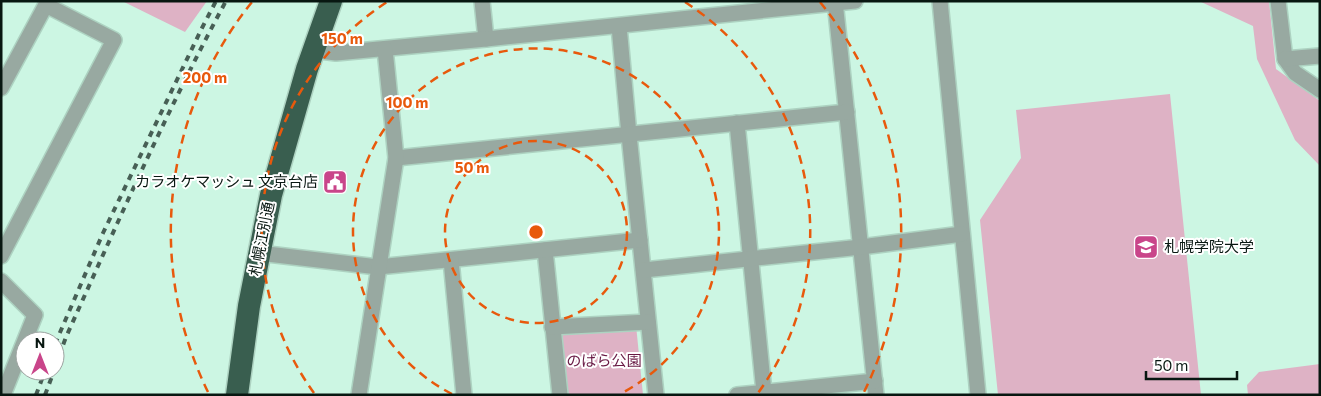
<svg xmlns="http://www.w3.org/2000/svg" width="1321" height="396" viewBox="0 0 1321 396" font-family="Commissioner,'Noto Sans JP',sans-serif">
  <rect width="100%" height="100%" fill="#ccf6e3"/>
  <g fill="#deb2c5">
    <polygon points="122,1 207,1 185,32"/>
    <polygon points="1199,1 1269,1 1276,69 1320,101 1320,166 1295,140 1257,59 1253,26"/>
    <polygon points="1170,94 1201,395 998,395 980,220 1021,158 1016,110"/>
    <polygon points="636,325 643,395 564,395 556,331"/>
    <polygon points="1320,364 1320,395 1248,395 1247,385 1259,372"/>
  </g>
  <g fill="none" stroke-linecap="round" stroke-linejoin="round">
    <defs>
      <g id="minor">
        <polyline points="482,1 486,39"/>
        <polyline points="835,1 876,395"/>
        <polyline points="940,1 978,395"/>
        <polyline points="1278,1 1285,59 1295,73 1320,90"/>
        <polyline points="619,26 629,135 656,395"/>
        <polyline points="313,50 336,53 486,39 855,1"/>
        <polyline points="1285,59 1320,56"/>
        <polyline points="1,88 48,1"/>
        <polyline points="737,123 764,392"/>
        <polyline points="396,158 847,112"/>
        <polyline points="545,250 560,395"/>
        <polyline points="259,253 378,267 640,240"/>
        <polyline points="1,256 114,40 46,5"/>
        <polyline points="451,260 464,395"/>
        <polyline points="644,270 861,247 962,234"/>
        <polyline points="1,281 35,315 3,395"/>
        <polyline points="552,327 648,322"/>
        <polyline points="359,395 396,158 385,49"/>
        <polyline points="737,395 875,381"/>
      </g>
      <polyline id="highway" points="237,395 249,306 271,195 307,69 331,1"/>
    </defs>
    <use href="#minor" stroke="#add2c1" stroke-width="18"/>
    <use href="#highway" stroke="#add2c1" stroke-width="25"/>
    <use href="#minor" stroke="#98a9a1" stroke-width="15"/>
    <use href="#highway" stroke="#395e4f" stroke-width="22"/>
    <g stroke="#475f55" stroke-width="4" stroke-dasharray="6 6" stroke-linecap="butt">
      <polyline points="55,344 103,233 202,28 216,1"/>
      <path d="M55,367l11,-30c51,-113 101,-227 160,-336"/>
      <polyline points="36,395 45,371"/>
      <polyline points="45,395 54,371"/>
    </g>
  </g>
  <g fill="none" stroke="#e8590c" stroke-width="2.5" stroke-dasharray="9 6">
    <circle cx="536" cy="232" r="91"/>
    <path d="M452 394A183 183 0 1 1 620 394"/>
    <path d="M314 393A274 274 0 0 1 387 2M685 2A274 274 0 0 1 758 393"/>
    <path d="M208 392A365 365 0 0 1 252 2M820 2A365 365 0 0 1 864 392"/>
  </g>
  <defs>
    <symbol id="civic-square" viewBox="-11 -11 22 22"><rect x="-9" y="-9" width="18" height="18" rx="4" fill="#c9458a" stroke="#fff"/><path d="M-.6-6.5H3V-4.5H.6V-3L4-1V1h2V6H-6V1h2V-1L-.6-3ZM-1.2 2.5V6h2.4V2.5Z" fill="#fff"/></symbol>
    <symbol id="university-square" viewBox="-11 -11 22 22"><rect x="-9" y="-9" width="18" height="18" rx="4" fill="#c9458a" stroke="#fff"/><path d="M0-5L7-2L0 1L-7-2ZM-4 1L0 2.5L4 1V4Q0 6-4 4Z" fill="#fff"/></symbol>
  </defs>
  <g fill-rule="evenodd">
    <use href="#civic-square" x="321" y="168" width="28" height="28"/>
    <use href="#university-square" x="1132" y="233" width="28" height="28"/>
  </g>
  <g text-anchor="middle" stroke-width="4" stroke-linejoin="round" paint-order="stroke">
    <g font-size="15" fill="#081711" stroke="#fff" text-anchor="end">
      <text x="318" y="187">カラオケマッシュ 文京台店</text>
      <text x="1164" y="252" text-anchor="start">札幌学院大学</text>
    </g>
    <g font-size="15" fill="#081711" stroke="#fff">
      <text transform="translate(262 239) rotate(-79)" y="5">札幌江別通</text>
    </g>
    <g font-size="15" fill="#681944" stroke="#fff">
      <text x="604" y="366">のばら公園</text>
    </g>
  </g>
  <circle cx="536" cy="232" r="8" fill="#e8590c" stroke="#fff" stroke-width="2.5"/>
  <g font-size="15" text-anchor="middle" font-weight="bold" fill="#e8590c" stroke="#fff" stroke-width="4" stroke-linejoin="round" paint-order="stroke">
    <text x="342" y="44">150 m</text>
    <text x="205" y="83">200 m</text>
    <text x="407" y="108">100 m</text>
    <text x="472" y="173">50 m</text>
  </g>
  <rect width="1321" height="396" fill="none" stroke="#081711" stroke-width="5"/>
  <g transform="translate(40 356)"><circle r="24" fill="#ffffff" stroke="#9ca2a0"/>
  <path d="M0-4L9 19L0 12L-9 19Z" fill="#c9458a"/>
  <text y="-8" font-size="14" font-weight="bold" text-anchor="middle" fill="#081711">N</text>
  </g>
  <path d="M1146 371v8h91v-8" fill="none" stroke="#081711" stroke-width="2.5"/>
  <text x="1154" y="371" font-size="15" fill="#081711" stroke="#ffffff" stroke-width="4" paint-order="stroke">50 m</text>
</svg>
